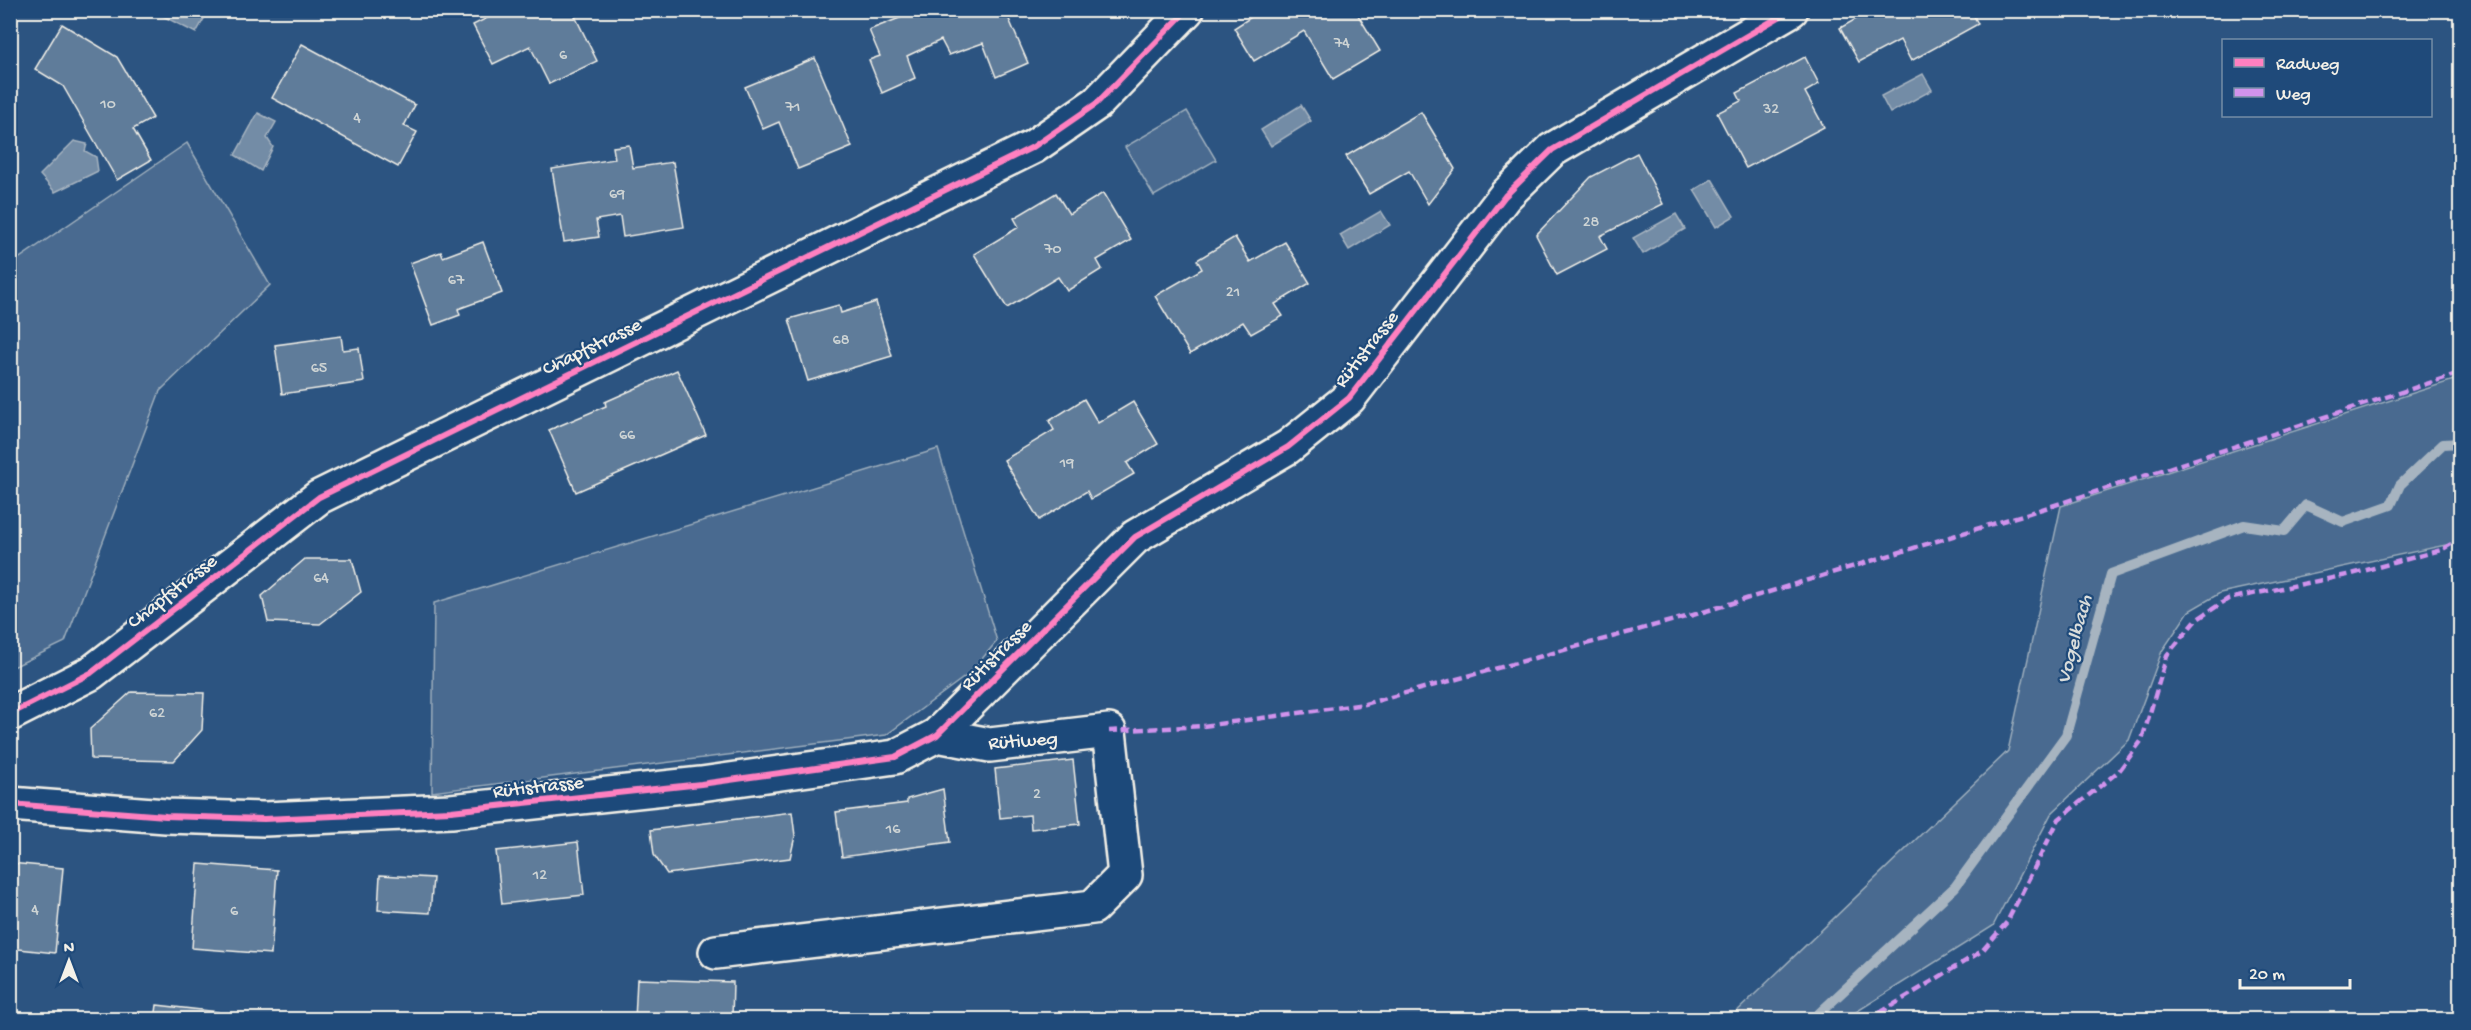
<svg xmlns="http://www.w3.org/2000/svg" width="2471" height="1030" viewBox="0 0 2471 1030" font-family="'Gochi Hand',sans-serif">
  <rect width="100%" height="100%" fill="#2c5481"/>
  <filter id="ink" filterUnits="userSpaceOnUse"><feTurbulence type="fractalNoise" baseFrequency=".0167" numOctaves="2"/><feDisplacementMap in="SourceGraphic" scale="12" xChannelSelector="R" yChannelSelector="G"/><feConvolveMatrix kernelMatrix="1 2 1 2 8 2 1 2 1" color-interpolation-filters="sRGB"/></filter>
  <g filter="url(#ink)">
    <g fill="#496b90" stroke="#9eaebc" stroke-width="1.5">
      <polygon points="1187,111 1216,160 1154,196 1125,147"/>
      <polygon points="187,143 270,285 160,391 65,642 11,668 11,264"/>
      <polygon points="2460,378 2460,542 2220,593 2189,611 2162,651 2129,740 2051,814 1993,926 1845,1019 1729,1019 2008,751 2061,506"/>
      <polygon points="938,449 997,641 970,673 886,735 432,792 434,603"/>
    </g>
    <g fill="#738ca6" stroke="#a7b4c0" stroke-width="1.5">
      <polygon points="153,11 197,11 206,15 196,33"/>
      <polygon points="1923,74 1932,90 1890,113 1881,96"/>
      <polygon points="1301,105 1311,121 1271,146 1261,130"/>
      <polygon points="258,113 276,122 267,138 273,147 261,171 235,155"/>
      <polygon points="74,141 87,144 85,151 96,157 98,171 55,192 40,175"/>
      <polygon points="1712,179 1734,216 1716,227 1694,190"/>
      <polygon points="1381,211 1390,225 1349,250 1340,235"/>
      <polygon points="1676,214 1685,229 1643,254 1633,238"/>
    </g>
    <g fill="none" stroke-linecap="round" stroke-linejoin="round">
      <polyline stroke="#a7b4c0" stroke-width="10" points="1812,1020 1955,887 2066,735 2111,574 2244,525 2284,531 2306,505 2343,522 2391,505 2400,485 2443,444 2460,443"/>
    </g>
    <g fill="#5e7b9a" stroke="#f4f1e8" stroke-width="1.5">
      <polygon points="503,10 572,10 597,61 549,84 530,46 493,64 473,25"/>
      <polygon points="899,10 936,10 939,18 958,10 1005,10 1028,63 996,77 983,43 949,55 941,40 907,56 915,78 882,93 869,60 880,56 869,30 902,17"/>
      <polygon points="1262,10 1355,10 1380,51 1333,79 1304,31 1254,61 1234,28"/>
      <polygon points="1872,10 1971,10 1978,24 1911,61 1900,40 1859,62 1840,28"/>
      <polygon points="62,24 117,57 153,118 133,129 151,160 117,180 63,86 35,69"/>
      <polygon points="302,44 415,105 404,126 417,132 398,167 272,98"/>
      <polygon points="1805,57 1819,84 1805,92 1824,127 1746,168 1717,113 1741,101 1737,93"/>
      <polygon points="815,58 852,147 798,169 779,122 763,129 745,87"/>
      <polygon points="1421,112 1455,169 1428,204 1409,171 1369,194 1346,156"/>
      <polygon points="629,145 633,168 673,162 684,227 623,237 620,216 596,220 599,237 564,242 552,169 615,159 613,147"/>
      <polygon points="1637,153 1663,204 1600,236 1607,249 1557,275 1536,235 1591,177"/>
      <polygon points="1056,193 1069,214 1103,193 1131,240 1097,260 1102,269 1067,291 1058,277 1007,308 974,254 1019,227 1014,218"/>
      <polygon points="1235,237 1250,262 1285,242 1310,283 1275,304 1283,316 1251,334 1243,322 1190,354 1155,296 1202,269 1197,260"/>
      <polygon points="483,242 502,293 458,309 460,315 433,325 410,263 441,252 443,257"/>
      <polygon points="876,302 892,356 808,381 789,319 839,305 841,313"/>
      <polygon points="341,336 343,350 359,348 364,382 282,394 275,345"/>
      <polygon points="677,370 706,435 576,492 549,430 606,406 605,402"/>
      <polygon points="1084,399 1098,423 1133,402 1158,444 1127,463 1134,474 1091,499 1087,491 1039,520 1004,460 1054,430 1049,421"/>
      <polygon points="305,559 352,559 361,592 320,624 268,622 262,596"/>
      <polygon points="131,692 204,693 202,730 174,761 91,759 90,729"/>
      <polygon points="1073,760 1080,824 1031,829 1030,815 1000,818 995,769"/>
      <polygon points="943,789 950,842 842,857 836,812 907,803 907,799"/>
      <polygon points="792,812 795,836 790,858 667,874 654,855 651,830"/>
      <polygon points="578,842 584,895 502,904 496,851"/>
      <polygon points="10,863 63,868 55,953 10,948"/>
      <polygon points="198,864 277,870 271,954 192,948"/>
      <polygon points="380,875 433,878 430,913 378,910"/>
      <polygon points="637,979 733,982 732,1020 635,1020"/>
      <polygon points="157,1005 218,1012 217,1020 155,1020"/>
    </g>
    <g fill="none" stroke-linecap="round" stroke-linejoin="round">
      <defs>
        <g id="minor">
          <polyline points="10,714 91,673 319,497 1033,147 1097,103 1187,10"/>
          <polyline points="10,804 166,816 264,819 451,811 701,784 895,757 937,735 1135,537 1288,447 1349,398 1505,196 1552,150 1791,10"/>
          <polyline points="716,952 1093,907 1125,875 1109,731 990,745 937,735"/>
        </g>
      </defs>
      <use href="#minor" stroke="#f4f1e8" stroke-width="38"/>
      <use href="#minor" stroke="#1f4a7a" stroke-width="33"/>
      <g stroke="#d193ec" stroke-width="4.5" stroke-dasharray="9 4.5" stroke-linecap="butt">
        <polyline points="1109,731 1203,726 1365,704 1693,615 2052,506 2460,373"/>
        <polyline points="1868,1020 1982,951 2007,922 2059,819 2119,771 2142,740 2167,655 2196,620 2228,599 2352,574 2441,550 2460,539"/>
      </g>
      <defs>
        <g id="cycleway">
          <polyline points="10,714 91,673 319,497 1033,147 1097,103 1187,10"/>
          <polyline points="10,804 166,816 264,819 451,811 701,784 895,757 937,735 1135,537 1288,447 1349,398 1505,196 1552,150 1791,10"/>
        </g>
      </defs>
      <use href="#cycleway" stroke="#1f4a7a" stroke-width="10"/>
      <use href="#cycleway" stroke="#ff80c0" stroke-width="6"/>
    </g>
  </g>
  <g text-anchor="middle" stroke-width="4.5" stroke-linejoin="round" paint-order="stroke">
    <g font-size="16" fill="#ced4d4">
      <text x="1342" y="47">74</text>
      <text x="563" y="59">6</text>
      <text x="108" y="108">10</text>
      <text x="793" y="111">71</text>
      <text x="1771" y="113">32</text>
      <text x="357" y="122">4</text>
      <text x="617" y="198">69</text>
      <text x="1591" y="226">28</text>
      <text x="1053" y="253">70</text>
      <text x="456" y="284">67</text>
      <text x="1233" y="296">21</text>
      <text x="841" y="344">68</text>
      <text x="319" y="372">65</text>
      <text x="627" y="439">66</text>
      <text x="1067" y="467">19</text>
      <text x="321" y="582">64</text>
      <text x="157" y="717">62</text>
      <text x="1037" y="798">2</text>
      <text x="893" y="833">16</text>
      <text x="540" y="879">12</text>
      <text x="35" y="914">4</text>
      <text x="234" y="915">6</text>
    </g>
    <g font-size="20" fill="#f4f1e8" stroke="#1f4a7a">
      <text transform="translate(591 345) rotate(-26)" y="7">Chapfstrasse</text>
      <text transform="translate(1365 348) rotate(-52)" y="7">Rütistrasse</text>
      <text transform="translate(171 590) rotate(-38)" y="7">Chapfstrasse</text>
      <text transform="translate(995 654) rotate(-45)" y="7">Rütistrasse</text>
      <text transform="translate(1023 739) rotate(-4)" y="7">Rütiweg</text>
      <text transform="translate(538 785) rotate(-6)" y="7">Rütistrasse</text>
    </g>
    <g font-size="21" font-style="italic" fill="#dadddb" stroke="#1f4a7a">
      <text transform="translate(2073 639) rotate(-75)" y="7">Vogelbach</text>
    </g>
  </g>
  <rect width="2471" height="1030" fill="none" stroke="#1f4a7a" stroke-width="36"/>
  <rect x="18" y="18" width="2435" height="994" fill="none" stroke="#f4f1e8" stroke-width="2" filter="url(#ink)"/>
  <rect x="2222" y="39" width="210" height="78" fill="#1f4a7a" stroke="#748da6" stroke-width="1.5"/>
  <rect x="2234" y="58" width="30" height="9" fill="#ff80c0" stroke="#748da6" stroke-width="1.5"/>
  <text x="2276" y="69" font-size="18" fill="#f4f1e8">Radweg</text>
  <rect x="2234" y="88" width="30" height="9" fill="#d193ec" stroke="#748da6" stroke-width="1.5"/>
  <text x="2276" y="99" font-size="18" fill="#f4f1e8">Weg</text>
  <g transform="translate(69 961)" stroke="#1f4a7a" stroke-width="4.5" paint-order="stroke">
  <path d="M0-4.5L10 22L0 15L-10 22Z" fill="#f4f1e8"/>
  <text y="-9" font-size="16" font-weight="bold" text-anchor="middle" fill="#f4f1e8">N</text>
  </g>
  <path d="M2240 979v9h110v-9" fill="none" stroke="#f4f1e8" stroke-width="3"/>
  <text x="2249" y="979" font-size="18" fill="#f4f1e8" stroke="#1f4a7a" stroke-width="4.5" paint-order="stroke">20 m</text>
</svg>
